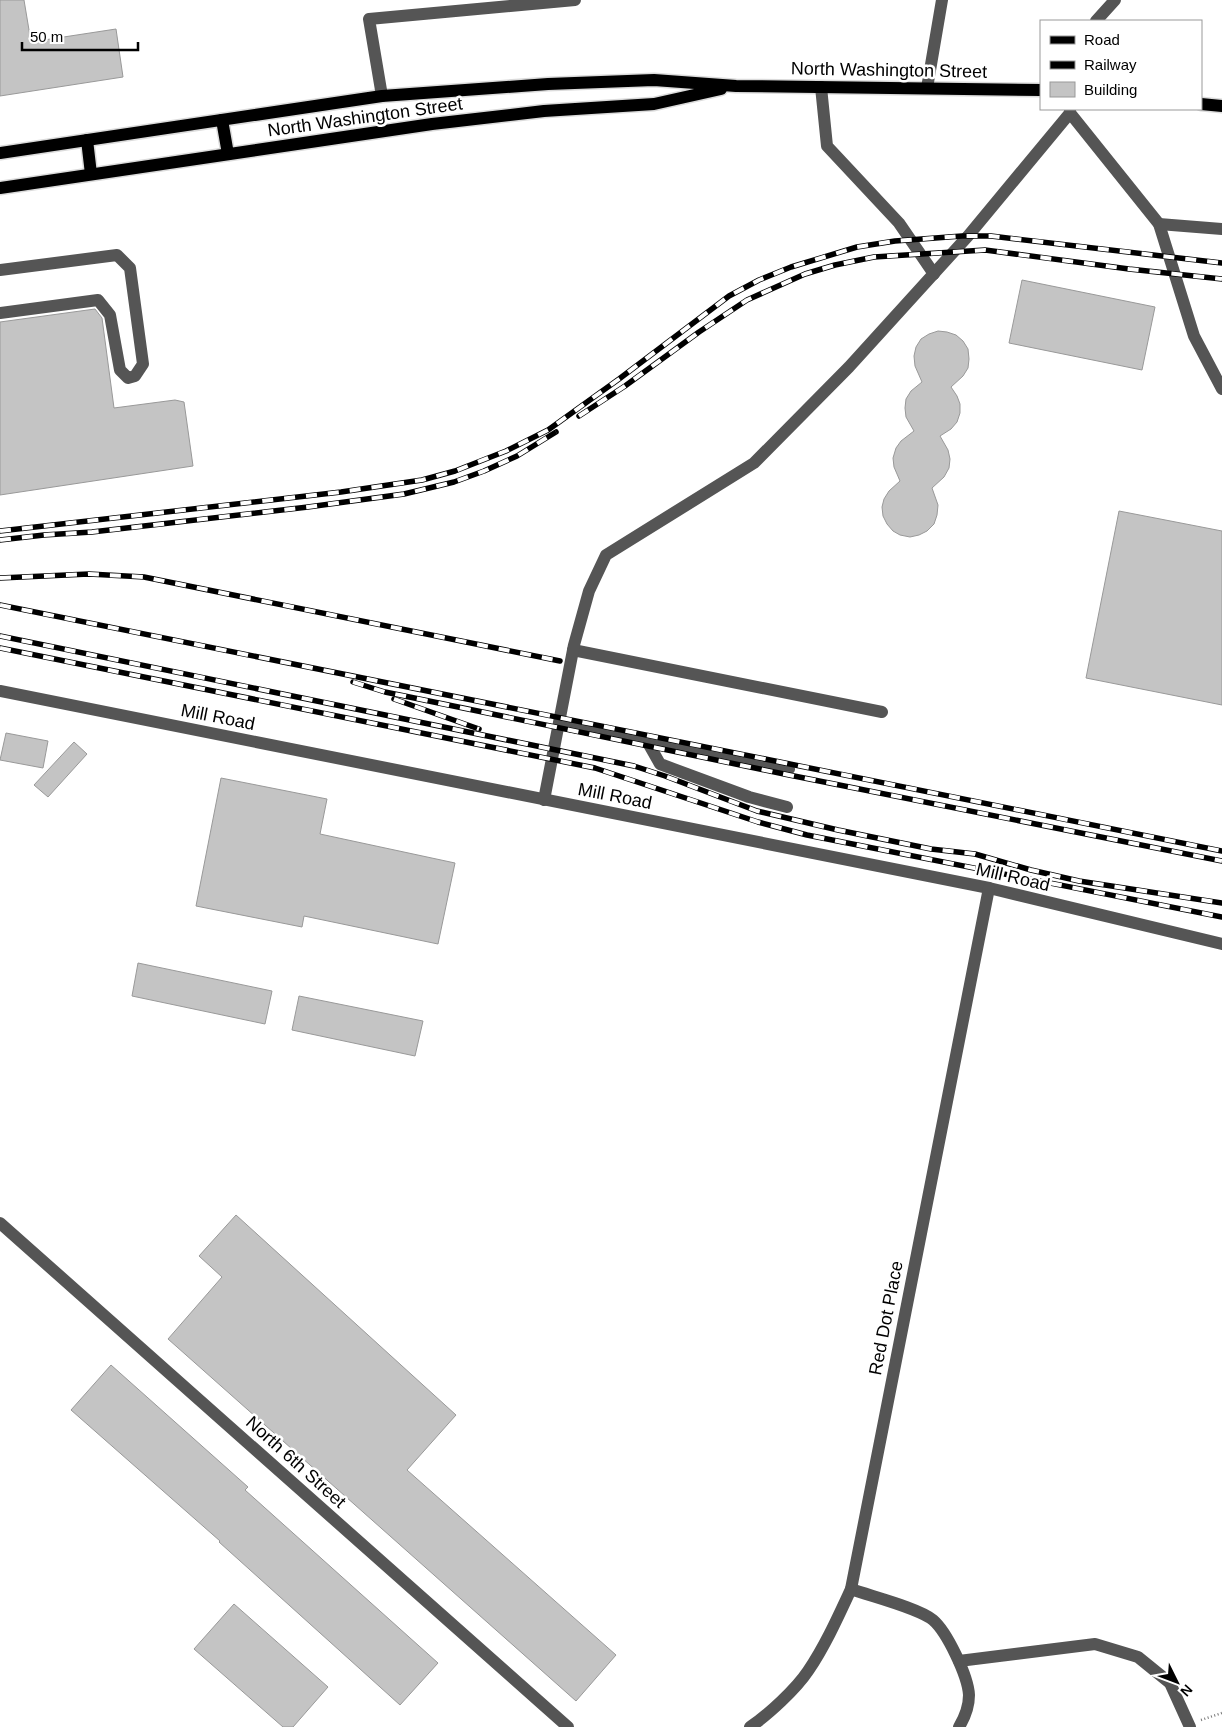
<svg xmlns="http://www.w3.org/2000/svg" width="1222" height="1727" viewBox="0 0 1222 1727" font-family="Helvetica,sans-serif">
  <rect width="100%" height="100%" fill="#fff"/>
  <g fill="#c4c4c4" stroke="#999">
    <polygon points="0,0 24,0 31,42 116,29 123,77 0,96"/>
    <polygon points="1022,280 1155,307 1142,370 1009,343"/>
    <polygon points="95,309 102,318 114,408 175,400 184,402 193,466 0,495 0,322"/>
    <polygon points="938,331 947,332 956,335 963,341 968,349 969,359 968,368 963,376 951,387 957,396 960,404 960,413 957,422 951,429 940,436 948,450 950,459 949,468 944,477 932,488 938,505 937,515 934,524 927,531 919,535 910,537 900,535 893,531 887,524 883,516 882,507 884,499 889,491 900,481 894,467 893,458 896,448 901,441 914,431 906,417 905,408 906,399 911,391 922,382 915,366 914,356 916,347 921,339 929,334"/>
    <polygon points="1119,511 1222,531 1222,705 1086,678"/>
    <polygon points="6,733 48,741 43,768 0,760"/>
    <polygon points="74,742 87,754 48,797 34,785"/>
    <polygon points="221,778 327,799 320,834 455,863 438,944 304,916 302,927 196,906"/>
    <polygon points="138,963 272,991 265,1024 132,996"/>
    <polygon points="299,996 423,1021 415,1056 292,1030"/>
    <polygon points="236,1215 456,1415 407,1470 616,1655 576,1701 168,1339 222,1277 199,1256"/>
    <polygon points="111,1365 248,1487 245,1490 438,1663 400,1705 219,1542 220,1541 71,1410"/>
    <polygon points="234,1604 328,1687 293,1727 283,1727 194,1649"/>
  </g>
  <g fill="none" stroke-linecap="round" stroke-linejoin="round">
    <defs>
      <g id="major">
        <polyline points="1201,104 1222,106"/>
        <polyline points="222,120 228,154"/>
        <polyline points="87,140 91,174"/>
        <polyline points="0,153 382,96 548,84 654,80 736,86 1041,90"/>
        <polyline points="0,188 432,124 544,111 654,104 721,89"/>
      </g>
    </defs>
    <use href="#major" stroke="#dbdbdb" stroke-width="15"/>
    <polyline stroke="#777" stroke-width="2.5" stroke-dasharray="1 2.5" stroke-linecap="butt" points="1201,1720 1222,1713"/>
    <g stroke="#555" stroke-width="12">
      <polyline points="1096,21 1115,0"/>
      <polyline points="821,87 827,146 899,223 934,274"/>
      <polyline points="927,88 942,0"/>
      <polyline points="382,96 369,19 575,0"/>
      <polyline points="1070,113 1159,224 1194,336 1222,389"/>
      <polyline points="1159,224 1222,229"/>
      <polyline points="0,270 117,255 130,268 143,364 135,376 128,378 120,370 110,315 98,300 0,313"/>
      <polyline points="573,650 882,712"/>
      <polyline points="0,691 989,888 1222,944"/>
      <polyline points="559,724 789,769"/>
      <polyline points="647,741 660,764 749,797 787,807"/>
      <polyline points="544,800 574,645 589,591 606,555 754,463 849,367 968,236 1070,113 1070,109"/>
      <polyline points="0,1223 568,1727"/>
      <path d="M851,1589c19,7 68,19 82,31 14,12 35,56 36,75 0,12 -4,22 -10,32"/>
      <polyline points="959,1661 1095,1644 1138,1657 1170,1683 1190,1727"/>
      <path d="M750,1727c18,-12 46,-38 58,-56 17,-25 30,-54 43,-82l138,-701"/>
    </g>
    <use href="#major" stroke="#000" stroke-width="12"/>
    <defs>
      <g id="rail">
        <polyline points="579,416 625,386 699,332 747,300 805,274 835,265 874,257 985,250 1129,269 1222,279"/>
        <polyline points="0,531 341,492 422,480 455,471 506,451 548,430 619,379 729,296 759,280 791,267 857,247 895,241 962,236 991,236 1222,263"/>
        <polyline points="0,540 44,535 92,532 308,507 404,494 454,482 484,471 517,456 556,432"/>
        <polyline points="0,578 89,574 144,577 560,661"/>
        <polyline points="0,605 1222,851"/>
        <polyline points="0,636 634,766 665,776 757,811 838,830 931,849 975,854 1031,870 1079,881 1222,903"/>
        <polyline points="0,648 595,768 758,822 807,835 1222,917"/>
        <polyline points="353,682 385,692 789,775 1222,861"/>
        <polyline points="394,699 479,729"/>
      </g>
    </defs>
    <use href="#rail" stroke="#000" stroke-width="5.5"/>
    <use href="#rail" stroke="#fff" stroke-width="4" stroke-dasharray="11" stroke-linecap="butt"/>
  </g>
  <g text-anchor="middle" stroke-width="5" stroke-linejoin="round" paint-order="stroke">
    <g font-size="18" fill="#000" stroke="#fff">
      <text transform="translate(889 70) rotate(1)" y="6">North Washington Street</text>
      <text transform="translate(365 117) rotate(-8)" y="6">North Washington Street</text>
      <text transform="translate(218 717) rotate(11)" y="6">Mill Road</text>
      <text transform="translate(615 796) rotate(11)" y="6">Mill Road</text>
      <text transform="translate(1013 877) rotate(13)" y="6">Mill Road</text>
      <text transform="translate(886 1318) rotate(-79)" y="6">Red Dot Place</text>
      <text transform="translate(296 1462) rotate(42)" y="6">North 6th Street</text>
    </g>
  </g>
  <rect x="1040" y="20" width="162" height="90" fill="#ffffff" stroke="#999999"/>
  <rect x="1050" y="36" width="25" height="8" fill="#000000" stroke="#999999"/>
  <text x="1084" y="45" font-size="15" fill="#000000">Road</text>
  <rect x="1050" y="61" width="25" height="8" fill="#000000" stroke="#999999"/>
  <text x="1084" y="70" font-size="15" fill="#000000">Railway</text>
  <rect x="1050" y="82" width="25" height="15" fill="#c4c4c4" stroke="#999999"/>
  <text x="1084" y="95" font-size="15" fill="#000000">Building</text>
  <g transform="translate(1177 1682) rotate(132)" stroke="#ffffff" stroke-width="4" paint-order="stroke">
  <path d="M0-4L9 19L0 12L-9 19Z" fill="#000000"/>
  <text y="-8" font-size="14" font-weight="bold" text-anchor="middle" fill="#000000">N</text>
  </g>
  <path d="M22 42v8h116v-8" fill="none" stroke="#000000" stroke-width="2.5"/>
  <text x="30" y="42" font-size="15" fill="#000000" stroke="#ffffff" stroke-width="4" paint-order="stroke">50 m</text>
</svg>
